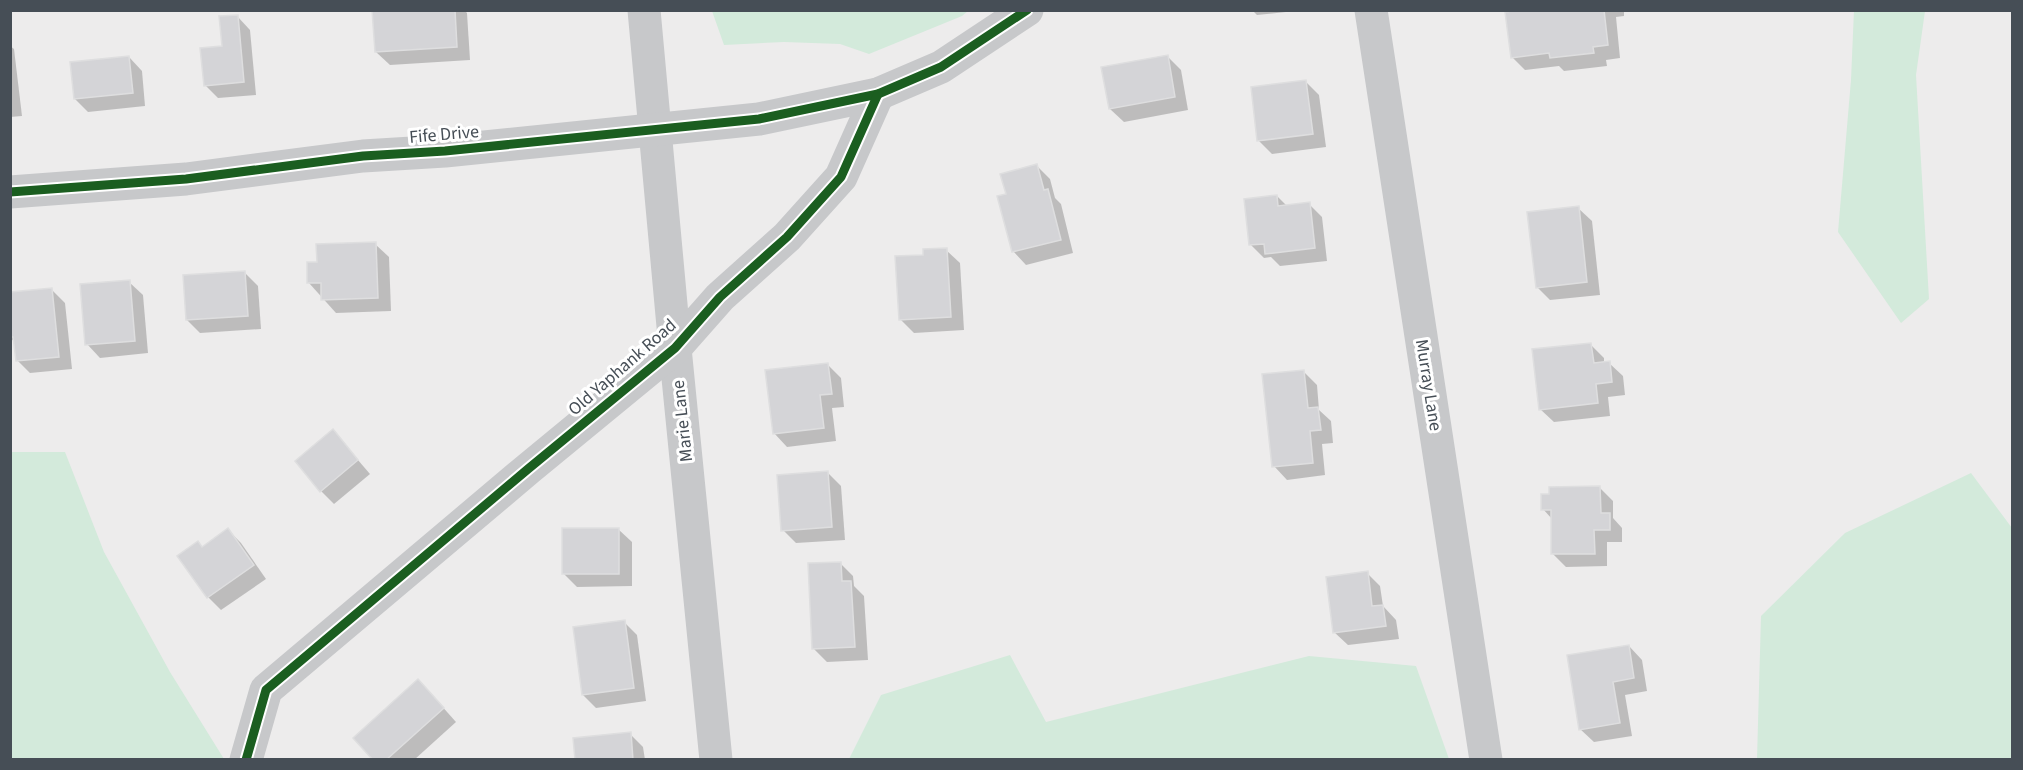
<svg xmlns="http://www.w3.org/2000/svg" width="2023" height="770" viewBox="0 0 2023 770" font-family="'Source Sans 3',sans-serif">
  <rect width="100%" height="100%" fill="#edecec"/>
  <g fill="#d3eadb">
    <polygon points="1854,10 1925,11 1916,75 1929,299 1901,323 1838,232 1851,80"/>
    <polygon points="712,11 712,10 968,11 962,16 869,54 840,44 784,42 724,45"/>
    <polygon points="11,452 65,452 104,552 170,672 224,759 11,759"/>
    <polygon points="1971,473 2012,528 2012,759 1757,759 1761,616 1845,533"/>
    <polygon points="1010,655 1046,722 1309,656 1416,666 1449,759 849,759 881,695"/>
  </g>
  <g fill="#0003">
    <polygon points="374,10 464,10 467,13 470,60 390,65 376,52"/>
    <polygon points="1252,10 1295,10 1295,11 1257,15"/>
    <polygon points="1530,10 1624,10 1624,16 1616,17 1620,58 1606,60 1607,66 1564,71 1559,66 1525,70 1512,57"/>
    <polygon points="237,16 250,30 256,95 218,98 205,85"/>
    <polygon points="10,46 14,49 22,116 10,117"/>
    <polygon points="129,57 142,71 145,106 88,112 75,99"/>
    <polygon points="1168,57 1181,70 1188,110 1124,122 1110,109"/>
    <polygon points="1306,82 1319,95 1326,147 1272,154 1259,141"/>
    <polygon points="1037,166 1050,179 1055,198 1061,204 1073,253 1026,265 1013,251 1007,195"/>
    <polygon points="1277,196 1287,206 1309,204 1322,217 1327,261 1280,266 1271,257 1264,258 1251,245"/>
    <polygon points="1578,208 1592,221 1600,295 1550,300 1537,287"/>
    <polygon points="375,244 389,257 391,311 336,313 309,283 319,264"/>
    <polygon points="946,250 960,263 964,330 914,333 900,319 924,256"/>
    <polygon points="245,273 258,286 261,329 200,333 187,320"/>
    <polygon points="129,282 143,295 148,353 100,358 87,344"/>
    <polygon points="52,290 65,303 72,369 30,373 17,360 15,342 10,338 10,294"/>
    <polygon points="1590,344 1604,358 1604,363 1609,363 1623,376 1625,395 1608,397 1610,416 1554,422 1540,409"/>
    <polygon points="828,365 841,378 844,407 832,408 836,441 787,447 774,433"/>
    <polygon points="1303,371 1317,385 1319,410 1331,421 1333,443 1322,444 1325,475 1287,480 1274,466"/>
    <polygon points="333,431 370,474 334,504 321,491"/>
    <polygon points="828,473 841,486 845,540 796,543 783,530"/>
    <polygon points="1600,488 1613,501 1613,518 1622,528 1622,542 1607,542 1607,566 1566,567 1552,553 1552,519 1543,509 1550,495"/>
    <polygon points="618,529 632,542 632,586 577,587 564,574"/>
    <polygon points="228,530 241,543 266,579 221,610 208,597 203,548"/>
    <polygon points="840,563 853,576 854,586 864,596 868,660 827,662 814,649"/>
    <polygon points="1367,573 1380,586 1383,606 1396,620 1399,639 1348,645 1334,632"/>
    <polygon points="624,622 637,635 646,701 596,708 583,695"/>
    <polygon points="1629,646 1642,660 1647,691 1625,695 1632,736 1594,742 1580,729"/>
    <polygon points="431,694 456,722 414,760 375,760"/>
    <polygon points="630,734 643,747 645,760 577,760"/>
  </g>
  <g fill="#d4d4d7" stroke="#dededf" stroke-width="1.5">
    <polygon points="372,10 455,10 457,47 375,52"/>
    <polygon points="1518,10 1604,10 1608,45 1593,47 1594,53 1550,58 1549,53 1511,58 1505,12"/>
    <polygon points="238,15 244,82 204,86 200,48 222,46 219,16"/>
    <polygon points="1168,55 1175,97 1109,109 1101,67"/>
    <polygon points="129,56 133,93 74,99 70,62"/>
    <polygon points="1306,80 1313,134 1257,141 1251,87"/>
    <polygon points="1037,164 1044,190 1048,189 1061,240 1012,252 997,196 1006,194 1000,174"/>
    <polygon points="1277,195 1278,206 1310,202 1315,248 1265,254 1264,244 1249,245 1244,199"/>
    <polygon points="1579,206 1587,282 1536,288 1527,212"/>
    <polygon points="376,242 378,298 321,300 321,283 307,283 307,262 317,262 316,244"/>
    <polygon points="947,248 951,317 899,320 895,256 923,255 923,249"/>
    <polygon points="245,271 248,316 186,320 183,275"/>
    <polygon points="130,280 135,341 85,345 80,284"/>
    <polygon points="52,288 59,357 16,361 13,337 10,337 10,292"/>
    <polygon points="1591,343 1594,363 1610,361 1612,382 1596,384 1598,403 1539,410 1532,349"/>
    <polygon points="828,363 832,394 820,395 824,428 773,434 765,370"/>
    <polygon points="1304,370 1308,408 1318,407 1321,430 1310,431 1313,463 1272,467 1262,374"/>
    <polygon points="333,429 358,460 320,492 295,461"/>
    <polygon points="828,471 832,527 781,531 777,475"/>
    <polygon points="1600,486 1601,513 1610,513 1610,530 1594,530 1595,554 1551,554 1551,510 1541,510 1541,494 1549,494 1549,487"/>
    <polygon points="228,528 254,565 207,598 177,556 198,541 202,547"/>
    <rect x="562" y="528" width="57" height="46"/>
    <polygon points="841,562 842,581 851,581 855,647 812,649 808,563"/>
    <polygon points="1368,571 1372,606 1383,605 1386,626 1333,633 1326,577"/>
    <polygon points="625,620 634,688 582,695 573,627"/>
    <polygon points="1629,645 1634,678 1613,682 1620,723 1579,730 1567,655"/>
    <polygon points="418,679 444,708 386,760 373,760 353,738"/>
    <polygon points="631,732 633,760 575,760 573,738"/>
  </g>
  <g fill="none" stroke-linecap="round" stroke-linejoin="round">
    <g stroke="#c7c8ca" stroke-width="33">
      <polyline points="644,10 675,348 716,760"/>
      <polyline points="1371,10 1486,760"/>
      <polyline points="246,760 266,690 528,469 675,348 720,297 787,237 841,177 878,94"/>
    </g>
    <polyline stroke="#c7c8ca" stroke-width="33" points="10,192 186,179 363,156 445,151 759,119 878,94 941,67 1027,10"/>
    <defs>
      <g id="cycleway">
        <polyline points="10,192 186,179 363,156 445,151 759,119 878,94 941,67 1027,10"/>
        <polyline points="246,760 266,690 528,469 675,348 720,297 787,237 841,177 878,94"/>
      </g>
    </defs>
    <use href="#cycleway" stroke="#fff" stroke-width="13"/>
    <use href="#cycleway" stroke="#1b5e20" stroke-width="9"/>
  </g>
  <g text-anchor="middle" stroke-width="6" stroke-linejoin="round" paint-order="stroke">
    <g font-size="18" fill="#464e56" stroke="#fff">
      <text transform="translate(444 134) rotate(-5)" y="6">Fife Drive</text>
      <text transform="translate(622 367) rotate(-41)" y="6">Old Yaphank Road</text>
      <text transform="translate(1429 385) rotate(81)" y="6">Murray Lane</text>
      <text transform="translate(682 421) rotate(-96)" y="6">Marie Lane</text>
    </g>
  </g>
  <rect width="2023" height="770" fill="none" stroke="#464e56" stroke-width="24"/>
</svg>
